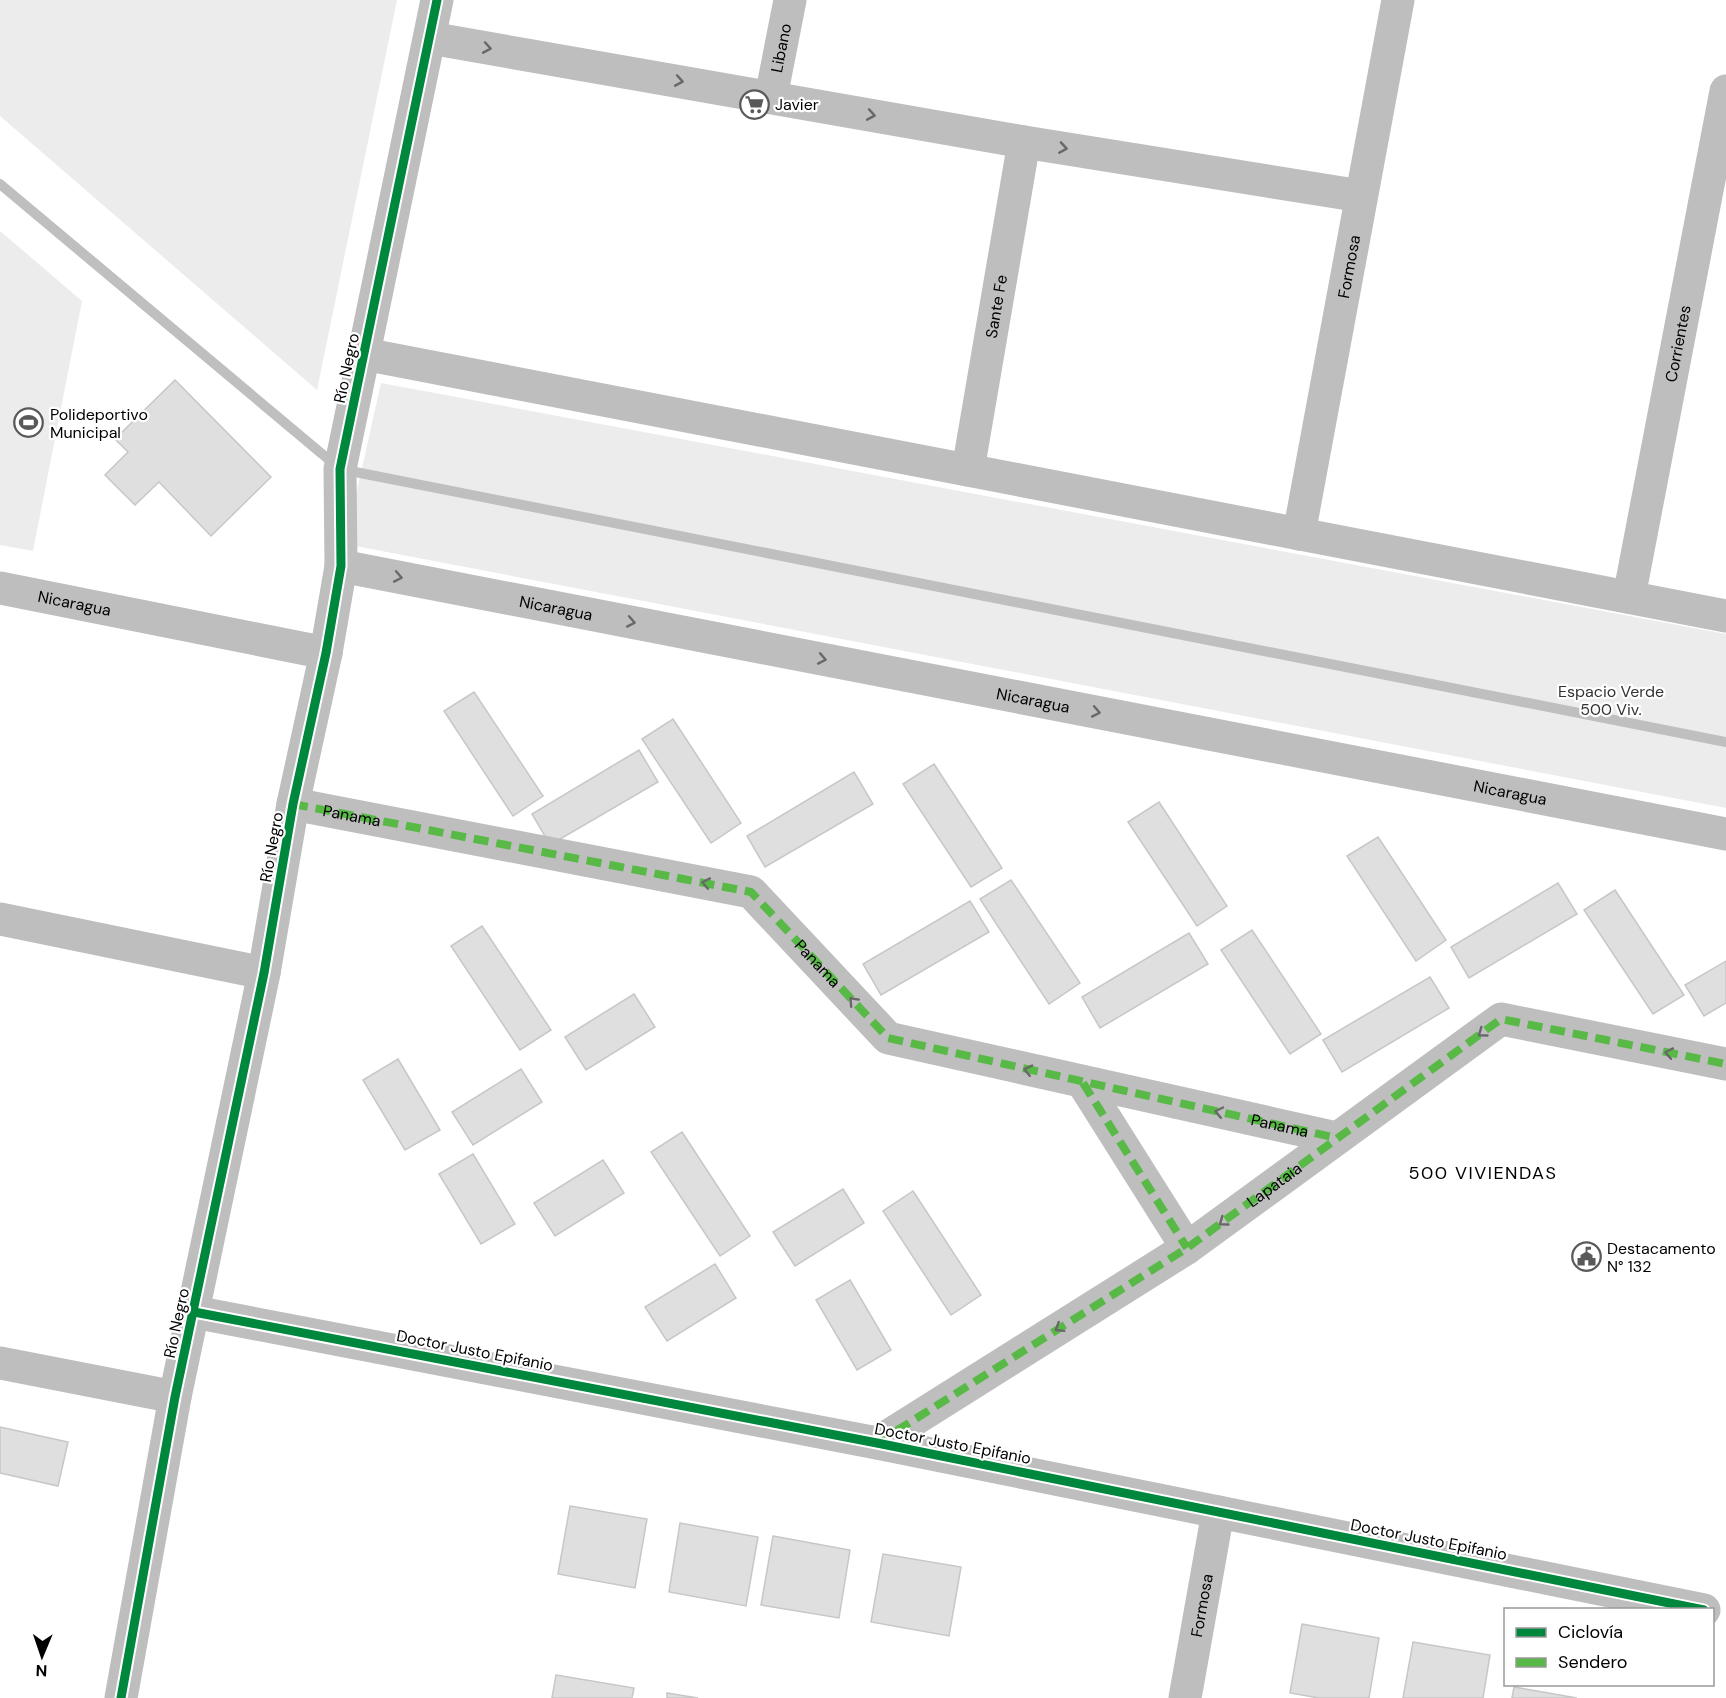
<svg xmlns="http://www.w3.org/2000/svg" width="1726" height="1698" viewBox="0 0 1726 1698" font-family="'DM Sans',sans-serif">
  <rect width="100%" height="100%" fill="#fff"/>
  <g fill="#ececec">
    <polygon points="0,0 397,0 317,390 0,116"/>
    <polygon points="0,231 82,301 33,551 0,545"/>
    <polygon points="381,383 1726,634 1726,808 345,544"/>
  </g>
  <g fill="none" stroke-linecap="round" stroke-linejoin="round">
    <polyline stroke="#bfbfbf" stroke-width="10" points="0,184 340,469 1726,742"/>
  </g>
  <g fill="#dfdfdf" stroke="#c7c7c7" stroke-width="1.5">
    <polygon points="175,380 271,477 211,536 159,482 135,505 105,475 128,452 115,439"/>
    <polygon points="474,692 543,796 513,816 444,711"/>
    <polygon points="673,719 741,823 711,843 642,739"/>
    <polygon points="639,750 658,782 550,845 532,814"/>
    <polygon points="934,764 1002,868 971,887 903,784"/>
    <polygon points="854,772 873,804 765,867 747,836"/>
    <polygon points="1159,802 1227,906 1197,926 1128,822"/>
    <polygon points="1378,837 1446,940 1416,961 1347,856"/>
    <polygon points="1011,880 1080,983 1049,1004 980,899"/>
    <polygon points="1558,883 1577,914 1469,978 1451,947"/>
    <polygon points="1615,890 1684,995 1653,1014 1584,910"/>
    <polygon points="970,901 989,932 881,995 863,964"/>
    <polygon points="482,926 551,1030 520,1050 451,946"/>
    <polygon points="1252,930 1321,1034 1290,1054 1221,950"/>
    <polygon points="1189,933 1208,964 1100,1028 1082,997"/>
    <polygon points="1726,961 1726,1003 1704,1016 1685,985"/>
    <polygon points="1430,977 1449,1008 1342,1072 1323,1040"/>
    <polygon points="634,994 655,1027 586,1070 565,1037"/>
    <polygon points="398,1059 440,1130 405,1150 363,1080"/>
    <polygon points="521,1069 542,1102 473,1145 452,1112"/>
    <polygon points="682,1132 750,1236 720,1256 651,1152"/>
    <polygon points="473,1154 515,1224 481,1244 439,1174"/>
    <polygon points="603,1160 624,1193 555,1236 534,1203"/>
    <polygon points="843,1189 864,1223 795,1266 773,1232"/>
    <polygon points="913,1191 981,1295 951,1315 883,1211"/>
    <polygon points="715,1264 736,1298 667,1341 645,1307"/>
    <polygon points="850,1280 891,1350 857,1370 816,1300"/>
    <polygon points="0,1427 68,1442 58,1486 0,1473"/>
    <polygon points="570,1506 647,1519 635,1588 558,1574"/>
    <polygon points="680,1523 758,1537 746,1606 669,1592"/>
    <polygon points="773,1536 850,1550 839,1618 761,1605"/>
    <polygon points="883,1554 961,1567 949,1636 871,1622"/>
    <polygon points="1302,1624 1379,1638 1369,1698 1319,1698 1290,1693"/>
    <polygon points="1413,1642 1490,1655 1483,1698 1403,1698"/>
    <polygon points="556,1675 634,1688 632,1698 552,1698"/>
    <polygon points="1514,1687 1577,1698 1512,1698"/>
    <polygon points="667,1693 698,1698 667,1698"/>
  </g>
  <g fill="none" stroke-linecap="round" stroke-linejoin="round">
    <g stroke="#bebebe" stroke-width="33">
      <polyline points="430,38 1024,142 1361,196"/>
      <path id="s1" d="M771,97l19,-97"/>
      <polyline points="364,354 1726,616"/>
      <path id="s2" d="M968,470l56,-328"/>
      <path id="s3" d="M1299,534l99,-534"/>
      <path id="s4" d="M341,566l1385,268"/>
      <path id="s5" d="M0,588l326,65"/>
      <path id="s6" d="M1629,597l97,-506"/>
      <polyline points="293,804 751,892 888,1038 1337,1138"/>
      <polyline points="0,919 264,973"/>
      <polyline points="1083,1083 1187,1248"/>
      <polyline points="194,1312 877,1443 1704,1610"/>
      <polyline points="0,1363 175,1397"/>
      <path id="s7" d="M877,1443l310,-195 314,-229 225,45"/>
      <polyline points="121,1698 175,1397 264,973 293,804 326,653 341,566 340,469 437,0"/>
      <path id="s8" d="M1185,1698l33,-186"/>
    </g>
    <g stroke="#58b947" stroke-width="8" stroke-dasharray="15 8" stroke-linecap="butt">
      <path id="s9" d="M293,804l458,88 137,146 449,100"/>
      <polyline points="1083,1083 1187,1248"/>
      <polyline points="877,1443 1187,1248 1501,1019 1726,1064"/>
    </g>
    <defs>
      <g id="cycleway">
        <polyline points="194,1312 877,1443 1704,1610"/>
        <polyline points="121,1698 175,1397 264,973 293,804 326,653 341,566 340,469 437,0"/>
      </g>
    </defs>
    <use href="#cycleway" stroke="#fff" stroke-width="13"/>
    <use href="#cycleway" stroke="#00873e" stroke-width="9"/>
  </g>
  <defs><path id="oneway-chevron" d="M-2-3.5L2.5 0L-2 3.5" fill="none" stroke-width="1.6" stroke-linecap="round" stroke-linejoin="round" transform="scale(1.5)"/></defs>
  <g stroke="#686868">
    <use href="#oneway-chevron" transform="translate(487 48) rotate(10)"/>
    <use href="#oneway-chevron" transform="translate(679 81) rotate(10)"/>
    <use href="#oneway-chevron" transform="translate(871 115) rotate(10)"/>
    <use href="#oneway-chevron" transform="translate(1063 148) rotate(9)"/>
    <use href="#oneway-chevron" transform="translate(398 577) rotate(11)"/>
    <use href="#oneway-chevron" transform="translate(631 622) rotate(11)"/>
    <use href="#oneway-chevron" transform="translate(822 659) rotate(11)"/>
    <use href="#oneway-chevron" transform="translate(1096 712) rotate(11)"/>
    <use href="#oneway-chevron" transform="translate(706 883) rotate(-169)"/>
    <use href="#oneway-chevron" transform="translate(853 1001) rotate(-133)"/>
    <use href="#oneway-chevron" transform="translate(1482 1033) rotate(144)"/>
    <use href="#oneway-chevron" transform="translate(1669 1053) rotate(-169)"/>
    <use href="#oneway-chevron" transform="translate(1028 1070) rotate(-167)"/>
    <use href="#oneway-chevron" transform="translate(1219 1112) rotate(-168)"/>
    <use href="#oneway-chevron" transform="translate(1223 1222) rotate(144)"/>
    <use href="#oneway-chevron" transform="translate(1059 1328) rotate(148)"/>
  </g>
  <defs>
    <symbol id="supermarket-ring" viewBox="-11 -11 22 22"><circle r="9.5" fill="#fff" stroke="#595959" stroke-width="1.5"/><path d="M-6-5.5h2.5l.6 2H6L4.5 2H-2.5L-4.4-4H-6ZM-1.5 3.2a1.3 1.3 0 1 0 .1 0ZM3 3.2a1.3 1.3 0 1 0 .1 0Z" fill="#595959"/></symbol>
    <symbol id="stadium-ring" viewBox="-11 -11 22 22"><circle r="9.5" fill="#fff" stroke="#595959" stroke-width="1.5"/><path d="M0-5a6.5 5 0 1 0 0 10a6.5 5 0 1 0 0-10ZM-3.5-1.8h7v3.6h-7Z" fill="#595959"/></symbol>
    <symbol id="civic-ring" viewBox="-11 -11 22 22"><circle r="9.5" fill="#fff" stroke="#595959" stroke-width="1.5"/><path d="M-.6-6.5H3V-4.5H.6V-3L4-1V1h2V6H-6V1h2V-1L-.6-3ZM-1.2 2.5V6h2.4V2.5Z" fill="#595959"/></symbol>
  </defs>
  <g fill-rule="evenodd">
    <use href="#supermarket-ring" x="738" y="88" width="33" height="33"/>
    <use href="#stadium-ring" x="12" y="406" width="33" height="33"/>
    <use href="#civic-ring" x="1570" y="1240" width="33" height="33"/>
  </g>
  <g text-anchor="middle" stroke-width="4.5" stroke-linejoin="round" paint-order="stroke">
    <g font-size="16" fill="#000" stroke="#fff">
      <text dy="6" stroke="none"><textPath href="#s1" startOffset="50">Libano</textPath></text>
      <text dy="6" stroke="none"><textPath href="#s3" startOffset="272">Formosa</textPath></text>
      <text dy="6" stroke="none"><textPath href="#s2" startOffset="166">Sante Fe</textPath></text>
      <text dy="6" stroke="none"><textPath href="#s6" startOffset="258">Corrientes</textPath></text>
      <text transform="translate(346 368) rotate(-78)" y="6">Río Negro</text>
      <text dy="6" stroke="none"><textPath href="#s5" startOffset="76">Nicaragua</textPath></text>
      <text dy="6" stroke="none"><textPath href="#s4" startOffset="219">Nicaragua</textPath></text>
      <text dy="6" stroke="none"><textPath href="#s4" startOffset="705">Nicaragua</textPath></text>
      <text dy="6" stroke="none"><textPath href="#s4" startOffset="1191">Nicaragua</textPath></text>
      <text dy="6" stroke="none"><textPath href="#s9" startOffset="60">Panama</textPath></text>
      <text transform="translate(271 847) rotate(-80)" y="6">Río Negro</text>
      <text dy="6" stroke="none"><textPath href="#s9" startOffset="564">Panama</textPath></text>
      <text dy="6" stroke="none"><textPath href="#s9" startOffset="1068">Panama</textPath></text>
      <text dy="6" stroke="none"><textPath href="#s7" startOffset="474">Lapataia</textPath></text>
      <text transform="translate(176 1323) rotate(-78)" y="6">Río Negro</text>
      <text transform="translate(475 1350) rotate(11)" y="6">Doctor Justo Epifanio</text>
      <text transform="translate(953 1443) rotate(11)" y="6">Doctor Justo Epifanio</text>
      <text transform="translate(1429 1539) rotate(11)" y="6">Doctor Justo Epifanio</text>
      <text dy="6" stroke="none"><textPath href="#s8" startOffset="94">Formosa</textPath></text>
    </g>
    <g font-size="16" fill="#000" stroke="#fff" text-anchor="start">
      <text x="775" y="110">Javier</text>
      <text x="50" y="420">Polideportivo<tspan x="50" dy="18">Municipal</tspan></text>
      <text x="1607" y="1254">Destacamento<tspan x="1607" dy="18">N° 132</tspan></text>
    </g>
    <g font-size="16" fill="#333" stroke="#fff">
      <text x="1611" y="697">Espacio Verde<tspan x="1611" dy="18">500 Viv.</tspan></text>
    </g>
    <g font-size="18" letter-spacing="1.5" fill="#000" stroke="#fff">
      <text x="1483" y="1179">500 VIVIENDAS</text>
    </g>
  </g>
  <rect x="1504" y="1608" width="210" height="78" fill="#ffffff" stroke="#999999" stroke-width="1.5"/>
  <rect x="1516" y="1628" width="30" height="9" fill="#00873e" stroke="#999999" stroke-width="1.5"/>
  <text x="1558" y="1638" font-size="18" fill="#000000">Ciclovía</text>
  <rect x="1516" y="1658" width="30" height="9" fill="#58b947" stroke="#999999" stroke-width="1.5"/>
  <text x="1558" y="1668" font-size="18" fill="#000000">Sendero</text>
  <g transform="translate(42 1656) rotate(182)" stroke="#ffffff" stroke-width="4.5" paint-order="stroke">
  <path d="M0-4.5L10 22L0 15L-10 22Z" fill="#000000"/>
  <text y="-9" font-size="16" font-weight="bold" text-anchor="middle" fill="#000000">N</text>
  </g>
</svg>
